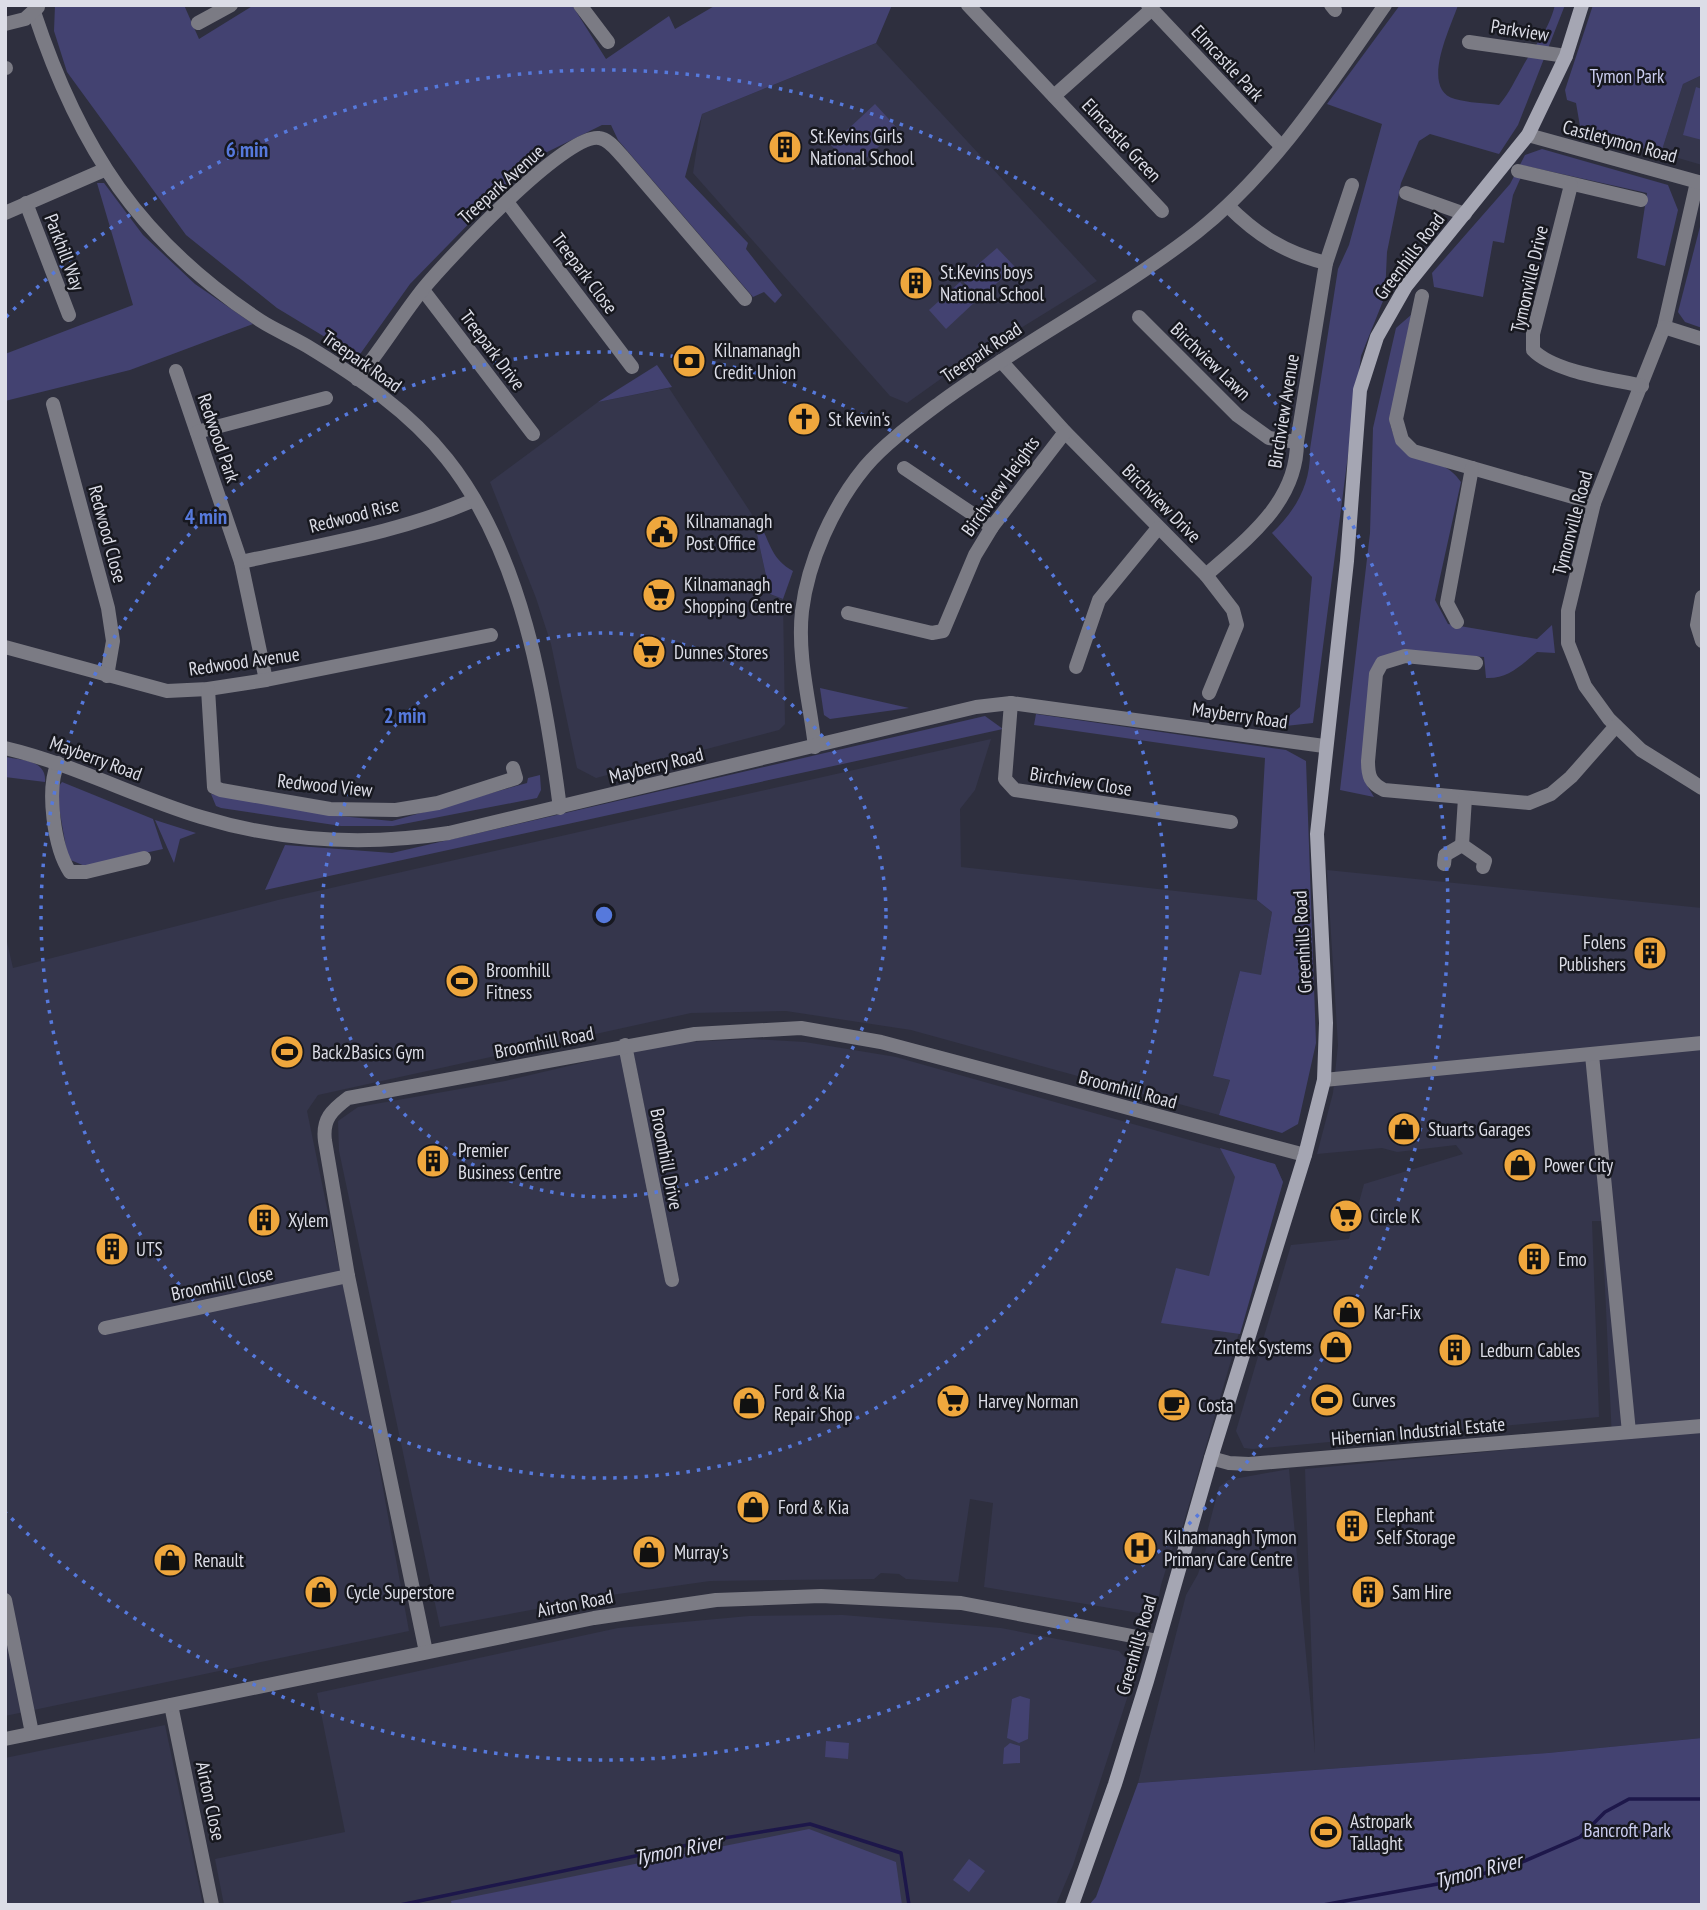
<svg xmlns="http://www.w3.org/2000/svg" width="1707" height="1910" viewBox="0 0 1707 1910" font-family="'PT Sans Narrow',sans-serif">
  <rect width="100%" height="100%" fill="#2e2f3e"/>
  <g fill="#35364c">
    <polygon points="876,43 1097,281 956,368 907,403 890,396 693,173 702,114"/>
    <polygon points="1702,75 1702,165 1661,153 1683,84"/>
    <polygon points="669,388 753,516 770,594 783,599 785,724 779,730 596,778 577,768 551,644 536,598 490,482 598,402"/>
    <polygon points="991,739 975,790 960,809 961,867 1257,900 1272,912 1261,976 1240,971 1213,1076 1230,1080 1219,1115 911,1030 786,1011 691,1013 318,1095 307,1111 367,1401 409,1631 5,1716 5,933 13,968 278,900"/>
    <polygon points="1327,870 1702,908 1702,1738 1548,1753 1138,1783 1186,1595 1198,1574 1208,1543 1208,1529 1219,1487 1228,1480 1289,1469 1315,1753 1305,1469 1612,1440 1602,1221 1592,1221 1599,1417 1253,1449 1244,1448 1236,1431 1291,1245 1349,1239 1364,1184 1463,1154 1456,1145 1397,1152 1382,1148 1317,1154 1333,1093 1338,1045"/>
    <polygon points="752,1039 805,1042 896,1057 1275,1164 1283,1182 1183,1525 1175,1540 1161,1585 1157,1607 1139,1613 984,1587 993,1503 970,1499 958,1582 906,1579 899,1574 881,1573 874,1579 710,1581 611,1595 440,1627 339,1151 338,1121 358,1107 505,1081 666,1043"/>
    <polygon points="843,1615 1001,1628 1119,1651 1129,1662 1133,1680 1073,1865 1056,1905 224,1905 215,1859 345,1832 317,1693 618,1628 749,1616"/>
    <polygon points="165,1725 203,1905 5,1905 5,1758"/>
  </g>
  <g fill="#434271">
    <polygon points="55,5 184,5 199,39 254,5 572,5 606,59 669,16 675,29 716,5 892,5 876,43 702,114 685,177 748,243 746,249 782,295 775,303 764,292 753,297 618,140 611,125 602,125 531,160 410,284 358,357 277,308 186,235 67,72 54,31"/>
    <path d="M1400,5h58c-7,22 -39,84 -3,94 14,4 30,4 44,6 11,-13 16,-25 24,-39 13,-23 25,-34 32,-61h10l-47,120 -19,29 -69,-20 -11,7 -18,42 -14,69 -2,44 -24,60 -48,367 -37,4 24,-20 12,-130 -40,-44c25,-24 39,-50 38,-84l28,-180 11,-24 33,-121 -55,-20z"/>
    <polygon points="1593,5 1702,5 1702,75 1683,84 1661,153 1581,132 1576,103 1567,100 1565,90"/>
    <polygon points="1696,87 1702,89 1702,140 1683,135"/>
    <polygon points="875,104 898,129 853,170 831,145"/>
    <polygon points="1542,149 1668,185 1678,210 1665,266 1637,258 1647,193 1526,166 1513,195 1504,243 1493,241 1483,297 1434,287 1432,273 1510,184 1525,155"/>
    <polygon points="97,183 104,183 143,235 195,284 253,324 130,370 5,401 5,354 133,305"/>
    <polygon points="1702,219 1702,328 1685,322 1678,312"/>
    <polygon points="997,248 1015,267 979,299 961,279"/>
    <polygon points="960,282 977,300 946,329 929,310"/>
    <path d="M1411,315l-21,109c12,46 50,26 71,58l-26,118 13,24 89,15 15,-14 3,28 -18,-1c-17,14 -29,27 -51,26l-2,-21 -83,-7 -22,8 -14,124 9,15 -34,-7 30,-257 3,-105 23,-100z"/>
    <polygon points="657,365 672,387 598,402"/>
    <path d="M753,516c18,19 13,40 40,55l-10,28 -13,-5z"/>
    <polygon points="820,688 909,708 830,719 824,715"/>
    <polygon points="1036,714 1286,750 1306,761 1316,1043 1298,1124 1282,1133 1219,1115 1230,1080 1213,1076 1240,971 1261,975 1272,912 1257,900 1265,758 1034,725"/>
    <polygon points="985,716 1003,729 265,890 285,845 392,853"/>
    <path d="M5,757c17,3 42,3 40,25l-40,-5z"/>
    <polygon points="540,775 541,790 537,798 393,826 341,826 221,808 216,806 211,794 329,815 392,821 527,783 528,778"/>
    <polygon points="62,782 153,819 163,849 85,866 68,859 56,790"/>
    <polygon points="155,820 196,833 180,839 174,863"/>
    <polygon points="1220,1148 1275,1164 1283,1182 1240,1334 1161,1323 1176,1268 1209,1276 1235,1177"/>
    <polygon points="1020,1696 1030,1699 1028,1739 1019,1743 1007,1738 1012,1699"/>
    <polygon points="1702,1738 1702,1905 1089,1905 1096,1897 1138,1783 1548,1753"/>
    <polygon points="826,1741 849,1743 848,1759 825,1757"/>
    <polygon points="1010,1743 1020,1746 1020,1763 1003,1764 1004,1748"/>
    <polygon points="809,1829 896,1862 902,1905 452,1905 451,1901"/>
    <polygon points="969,1859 985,1871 969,1892 953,1880"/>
  </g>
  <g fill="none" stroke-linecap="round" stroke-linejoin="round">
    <g stroke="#1d174a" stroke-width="3.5">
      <polyline points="400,1905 712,1840 810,1824 901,1853 909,1905"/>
      <polyline points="1323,1905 1454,1881 1513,1866 1580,1837 1605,1812 1629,1799 1702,1799"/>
    </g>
    <g stroke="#7b7b84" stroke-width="14">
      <polyline points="580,5 608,42"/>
      <polyline points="968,5 1162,211"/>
      <polyline points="1148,5 1281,146"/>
      <polyline points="1331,5 1335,10"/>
      <polyline points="198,23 231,5"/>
      <polyline points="1469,42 1566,56"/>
      <polyline points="5,68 6,68"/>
      <polyline points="1054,96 1152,9"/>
      <polyline points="1518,171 1641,200"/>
      <polyline points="1697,182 1664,327 1594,503 1568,611 1568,643 1585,686 1609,719 1641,750 1702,788"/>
      <path d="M1571,185l-38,149v16c21,22 79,29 109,36"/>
      <polyline points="1406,193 1465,214"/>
      <polyline points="507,202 632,367"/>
      <polyline points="26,203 69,315"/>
      <polyline points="5,213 104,170"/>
      <polyline points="1326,263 1352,185"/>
      <polyline points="423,290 533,434"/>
      <polyline points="1422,296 1396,419 1402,440 1413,451 1594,503"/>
      <polyline points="1139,317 1237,415 1269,438 1297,442"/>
      <polyline points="1664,327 1702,339"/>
      <polyline points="1001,361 1065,432 1206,575 1233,610 1237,625 1209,693"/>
      <polyline points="176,371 241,562 266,680"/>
      <path d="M357,379c24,-29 43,-61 66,-90 24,-29 142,-156 176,-151 10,1 18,13 24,19l122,142"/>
      <polyline points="53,404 108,608 113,641 107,676"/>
      <polyline points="197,432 326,398"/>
      <polyline points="904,468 992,527"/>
      <path d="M241,562c77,-17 161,-30 233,-62"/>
      <path d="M1206,575c42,-37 91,-73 91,-133l29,-179c-41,-10 -69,-28 -98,-57"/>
      <polyline points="1702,597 1697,625 1702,641"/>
      <polyline points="848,613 932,633 943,631 975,555 992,527 1065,432"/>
      <polyline points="1457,622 1447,603 1472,468"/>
      <polyline points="5,647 167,691 208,689 266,680 491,635"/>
      <path d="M1476,663l-71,-7 -23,7 -6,11 -8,87c0,15 2,22 16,29l145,13 22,-9 20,-17 45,-51"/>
      <polyline points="1076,667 1099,600 1158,528"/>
      <polyline points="208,689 214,787 221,790 330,809 396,810 438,803 516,778 513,768"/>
      <polyline points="1011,703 1005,779 1015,790 1231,822"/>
      <path d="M58,763c-12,26 -4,85 12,109h16l58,-14"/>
      <polyline points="1462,845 1465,798"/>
      <polyline points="1444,864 1445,855 1462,845 1485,861 1483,867"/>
      <polyline points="625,1045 672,1280"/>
      <polyline points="1592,1055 1629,1432"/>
      <polyline points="1324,1080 1702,1043"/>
      <polyline points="105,1328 348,1276"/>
      <polyline points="1211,1458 1229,1463 1249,1464 1702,1426"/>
      <polyline points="5,1600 32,1733"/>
      <path d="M426,1652l-78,-376 -23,-135c-3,-22 7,-31 23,-43l347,-64 106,-6 80,14 424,113"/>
      <polyline points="171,1705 212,1905"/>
    </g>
    <g stroke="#7b7b84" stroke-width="14">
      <path d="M34,12c45,136 105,229 227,309 14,9 31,16 46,25 51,31 103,66 140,113 75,94 98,233 113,349"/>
      <polyline points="5,24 25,19 38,7"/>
      <polyline points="1528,135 1702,183"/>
      <path d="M815,747c-5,-45 -18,-90 -13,-136 6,-50 31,-105 63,-144 19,-23 52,-47 76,-65 83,-61 175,-107 256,-170 76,-60 133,-148 188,-227"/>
      <path d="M5,748c68,16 130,49 196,69 82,25 164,29 248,16l527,-126 35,-4 313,43"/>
      <polyline points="5,1739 594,1618 716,1600 821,1596 961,1603 1158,1641"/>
    </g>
    <polyline stroke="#a5a6b3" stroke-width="14" points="1072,1905 1115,1784 1147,1681 1211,1458 1305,1155 1324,1080 1326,1023 1317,834 1347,561 1360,390 1377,337 1406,286 1528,135 1566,56 1582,5"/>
  </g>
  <g fill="none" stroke="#5679dc" stroke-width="3.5" stroke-dasharray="3.5 7">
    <circle cx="604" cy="915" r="282"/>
    <circle cx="604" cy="915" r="563"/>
    <path d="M6 317A845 845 0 1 1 6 1513"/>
  </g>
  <defs>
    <symbol id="building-disc" viewBox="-11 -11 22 22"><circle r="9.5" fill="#efa73d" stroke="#17181f"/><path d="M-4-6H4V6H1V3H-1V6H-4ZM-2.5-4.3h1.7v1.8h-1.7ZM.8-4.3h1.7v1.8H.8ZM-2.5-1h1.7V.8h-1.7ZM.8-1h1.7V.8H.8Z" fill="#111"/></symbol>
    <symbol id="bank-disc" viewBox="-11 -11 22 22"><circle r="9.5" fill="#efa73d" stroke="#17181f"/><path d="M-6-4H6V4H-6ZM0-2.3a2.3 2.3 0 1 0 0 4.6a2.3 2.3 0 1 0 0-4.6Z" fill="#111"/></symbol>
    <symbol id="church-disc" viewBox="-11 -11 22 22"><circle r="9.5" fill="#efa73d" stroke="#17181f"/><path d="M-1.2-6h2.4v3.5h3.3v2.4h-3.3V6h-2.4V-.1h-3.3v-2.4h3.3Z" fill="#111"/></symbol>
    <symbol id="civic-disc" viewBox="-11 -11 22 22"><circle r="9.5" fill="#efa73d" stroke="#17181f"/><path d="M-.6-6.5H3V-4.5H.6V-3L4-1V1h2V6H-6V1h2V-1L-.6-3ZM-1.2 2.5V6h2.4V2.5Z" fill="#111"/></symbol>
    <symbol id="supermarket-disc" viewBox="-11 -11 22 22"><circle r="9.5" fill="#efa73d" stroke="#17181f"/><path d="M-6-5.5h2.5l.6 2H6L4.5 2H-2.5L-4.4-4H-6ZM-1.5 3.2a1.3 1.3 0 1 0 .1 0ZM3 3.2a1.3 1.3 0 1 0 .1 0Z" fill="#111"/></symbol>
    <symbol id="stadium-disc" viewBox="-11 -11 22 22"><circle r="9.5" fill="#efa73d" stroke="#17181f"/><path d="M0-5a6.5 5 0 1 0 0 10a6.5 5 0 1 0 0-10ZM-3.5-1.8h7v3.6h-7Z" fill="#111"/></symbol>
    <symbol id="shop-disc" viewBox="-11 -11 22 22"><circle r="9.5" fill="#efa73d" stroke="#17181f"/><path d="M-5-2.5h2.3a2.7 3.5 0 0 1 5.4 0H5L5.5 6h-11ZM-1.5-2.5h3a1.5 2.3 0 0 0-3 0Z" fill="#111"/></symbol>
    <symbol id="cafe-disc" viewBox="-11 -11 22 22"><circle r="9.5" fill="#efa73d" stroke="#17181f"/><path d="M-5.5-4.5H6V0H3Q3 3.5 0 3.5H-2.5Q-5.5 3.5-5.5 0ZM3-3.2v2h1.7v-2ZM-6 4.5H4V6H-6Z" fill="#111"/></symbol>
    <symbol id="hospital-disc" viewBox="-11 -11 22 22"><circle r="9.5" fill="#efa73d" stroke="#17181f"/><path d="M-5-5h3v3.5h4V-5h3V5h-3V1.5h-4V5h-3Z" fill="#111"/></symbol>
  </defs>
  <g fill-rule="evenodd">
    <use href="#building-disc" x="766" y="128" width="38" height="38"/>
    <use href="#building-disc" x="897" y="264" width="38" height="38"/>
    <use href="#bank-disc" x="670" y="342" width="38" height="38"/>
    <use href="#church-disc" x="785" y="400" width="38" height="38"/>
    <use href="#civic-disc" x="643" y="513" width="38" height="38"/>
    <use href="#supermarket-disc" x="640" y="576" width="38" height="38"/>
    <use href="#supermarket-disc" x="630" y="633" width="38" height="38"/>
    <use href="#building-disc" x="1631" y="934" width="38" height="38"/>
    <use href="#stadium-disc" x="443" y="962" width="38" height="38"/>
    <use href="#stadium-disc" x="268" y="1033" width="38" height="38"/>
    <use href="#shop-disc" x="1385" y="1110" width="38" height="38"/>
    <use href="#building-disc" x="414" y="1142" width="38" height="38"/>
    <use href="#shop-disc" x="1501" y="1146" width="38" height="38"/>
    <use href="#supermarket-disc" x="1327" y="1197" width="38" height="38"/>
    <use href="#building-disc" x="245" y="1201" width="38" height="38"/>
    <use href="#building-disc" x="93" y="1230" width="38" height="38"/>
    <use href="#building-disc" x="1515" y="1240" width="38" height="38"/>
    <use href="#shop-disc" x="1330" y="1293" width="38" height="38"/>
    <use href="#shop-disc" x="1317" y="1328" width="38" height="38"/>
    <use href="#building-disc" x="1436" y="1331" width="38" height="38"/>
    <use href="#stadium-disc" x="1308" y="1381" width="38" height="38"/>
    <use href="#supermarket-disc" x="934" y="1382" width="38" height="38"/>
    <use href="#shop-disc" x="730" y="1384" width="38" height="38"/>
    <use href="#cafe-disc" x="1155" y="1386" width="38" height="38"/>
    <use href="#shop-disc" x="734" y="1488" width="38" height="38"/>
    <use href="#building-disc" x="1333" y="1507" width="38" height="38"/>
    <use href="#hospital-disc" x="1121" y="1529" width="38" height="38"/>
    <use href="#shop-disc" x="630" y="1533" width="38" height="38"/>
    <use href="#shop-disc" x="151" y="1541" width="38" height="38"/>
    <use href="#shop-disc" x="302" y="1573" width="38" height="38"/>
    <use href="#building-disc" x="1349" y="1573" width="38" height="38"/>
    <use href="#stadium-disc" x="1307" y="1813" width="38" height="38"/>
  </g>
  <g text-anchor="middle" stroke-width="5" stroke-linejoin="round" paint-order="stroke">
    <g font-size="19" fill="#dcdde7" stroke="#17181f">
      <text transform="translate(1520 30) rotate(9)" y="7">Parkview</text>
      <text transform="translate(1228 63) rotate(47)" y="7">Elmcastle Park</text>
      <text transform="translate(1122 140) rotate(47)" y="7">Elmcastle Green</text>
      <text transform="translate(1620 141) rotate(15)" y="7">Castletymon Road</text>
      <text transform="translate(501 184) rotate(-42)" y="7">Treepark Avenue</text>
      <text transform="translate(65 252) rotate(69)" y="7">Parkhill Way</text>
      <text transform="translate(1409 256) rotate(-53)" y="7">Greenhills Road</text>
      <text transform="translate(585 273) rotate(53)" y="7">Treepark Close</text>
      <text transform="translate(1529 279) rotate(-77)" y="7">Tymonville Drive</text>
      <text transform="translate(493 350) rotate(53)" y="7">Treepark Drive</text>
      <text transform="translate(981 352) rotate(-34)" y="7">Treepark Road</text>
      <text transform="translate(362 361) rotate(35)" y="7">Treepark Road</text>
      <text transform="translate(1211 361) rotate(44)" y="7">Birchview Lawn</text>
      <text transform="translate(1283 411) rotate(-81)" y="7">Birchview Avenue</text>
      <text transform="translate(219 438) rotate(71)" y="7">Redwood Park</text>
      <text transform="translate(1000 486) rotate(-54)" y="7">Birchview Heights</text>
      <text transform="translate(1162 503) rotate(45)" y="7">Birchview Drive</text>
      <text transform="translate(354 515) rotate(-14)" y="7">Redwood Rise</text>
      <text transform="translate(1572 523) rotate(-75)" y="7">Tymonville Road</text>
      <text transform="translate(108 534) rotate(75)" y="7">Redwood Close</text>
      <text transform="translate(244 661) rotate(-8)" y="7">Redwood Avenue</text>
      <text transform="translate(1240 715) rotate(8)" y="7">Mayberry Road</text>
      <text transform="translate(96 758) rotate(20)" y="7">Mayberry Road</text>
      <text transform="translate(656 765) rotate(-14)" y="7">Mayberry Road</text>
      <text transform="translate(1081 781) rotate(9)" y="7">Birchview Close</text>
      <text transform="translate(325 785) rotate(6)" y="7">Redwood View</text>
      <text transform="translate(1302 942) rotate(-93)" y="7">Greenhills Road</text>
      <text transform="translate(544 1042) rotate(-11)" y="7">Broomhill Road</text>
      <text transform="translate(1128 1089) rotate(15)" y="7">Broomhill Road</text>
      <text transform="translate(667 1159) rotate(79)" y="7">Broomhill Drive</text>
      <text transform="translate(222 1283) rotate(-12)" y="7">Broomhill Close</text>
      <text transform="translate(1418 1431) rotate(-5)" y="7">Hibernian Industrial Estate</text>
      <text transform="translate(575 1603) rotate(-11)" y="7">Airton Road</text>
      <text transform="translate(1136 1645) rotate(-74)" y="7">Greenhills Road</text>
      <text transform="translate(211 1801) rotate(78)" y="7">Airton Close</text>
    </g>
    <g font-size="19" fill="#cbcdf0" stroke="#17181f">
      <text x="1627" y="83">Tymon Park</text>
      <text x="1627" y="1837">Bancroft Park</text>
    </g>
    <g font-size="19" fill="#dcdde7" stroke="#17181f" text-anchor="start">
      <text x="810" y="143">St.Kevins Girls<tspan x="810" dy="22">National School</tspan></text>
      <text x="940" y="279">St.Kevins boys<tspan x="940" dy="22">National School</tspan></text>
      <text x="714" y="357">Kilnamanagh<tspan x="714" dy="22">Credit Union</tspan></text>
      <text x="828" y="426">St Kevin's</text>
      <text x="686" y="528">Kilnamanagh<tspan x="686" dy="22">Post Office</tspan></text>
      <text x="684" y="591">Kilnamanagh<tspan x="684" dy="22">Shopping Centre</tspan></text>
      <text x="674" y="659">Dunnes Stores</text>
      <text x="1626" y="949" text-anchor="end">Folens<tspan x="1626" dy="22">Publishers</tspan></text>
      <text x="486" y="977">Broomhill<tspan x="486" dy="22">Fitness</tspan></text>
      <text x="312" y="1059">Back2Basics Gym</text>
      <text x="1428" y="1136">Stuarts Garages</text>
      <text x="458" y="1157">Premier<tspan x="458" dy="22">Business Centre</tspan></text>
      <text x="1544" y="1172">Power City</text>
      <text x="1370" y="1223">Circle K</text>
      <text x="288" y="1227">Xylem</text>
      <text x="136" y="1256">UTS</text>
      <text x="1558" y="1266">Emo</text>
      <text x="1374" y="1319">Kar-Fix</text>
      <text x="1312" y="1354" text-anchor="end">Zintek Systems</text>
      <text x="1480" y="1357">Ledburn Cables</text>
      <text x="774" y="1399">Ford &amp; Kia<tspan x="774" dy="22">Repair Shop</tspan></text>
      <text x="1352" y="1407">Curves</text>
      <text x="978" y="1408">Harvey Norman</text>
      <text x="1198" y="1412">Costa</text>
      <text x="778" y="1514">Ford &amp; Kia</text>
      <text x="1376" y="1522">Elephant<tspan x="1376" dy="22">Self Storage</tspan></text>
      <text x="1164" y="1544">Kilnamanagh Tymon<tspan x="1164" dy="22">Primary Care Centre</tspan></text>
      <text x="674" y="1559">Murray's</text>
      <text x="194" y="1567">Renault</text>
      <text x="346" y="1599">Cycle Superstore</text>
      <text x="1392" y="1599">Sam Hire</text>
      <text x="1350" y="1828">Astropark<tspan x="1350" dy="22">Tallaght</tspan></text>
    </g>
    <g font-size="21" font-style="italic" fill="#dedff1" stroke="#17181f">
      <text transform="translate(678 1850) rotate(-11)" y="7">Tymon River</text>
      <text transform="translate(1478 1871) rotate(-14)" y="7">Tymon River</text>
    </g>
  </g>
  <circle cx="604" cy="915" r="10" fill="#5679dc" stroke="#17181f" stroke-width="3.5"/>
  <g font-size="21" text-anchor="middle" font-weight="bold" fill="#5679dc" stroke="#17181f" stroke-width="5" stroke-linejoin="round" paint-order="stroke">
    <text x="247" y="157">6 min</text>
    <text x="206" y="524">4 min</text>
    <text x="405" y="723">2 min</text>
  </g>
  <rect width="1707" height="1910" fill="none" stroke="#dcdde7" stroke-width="14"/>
</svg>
